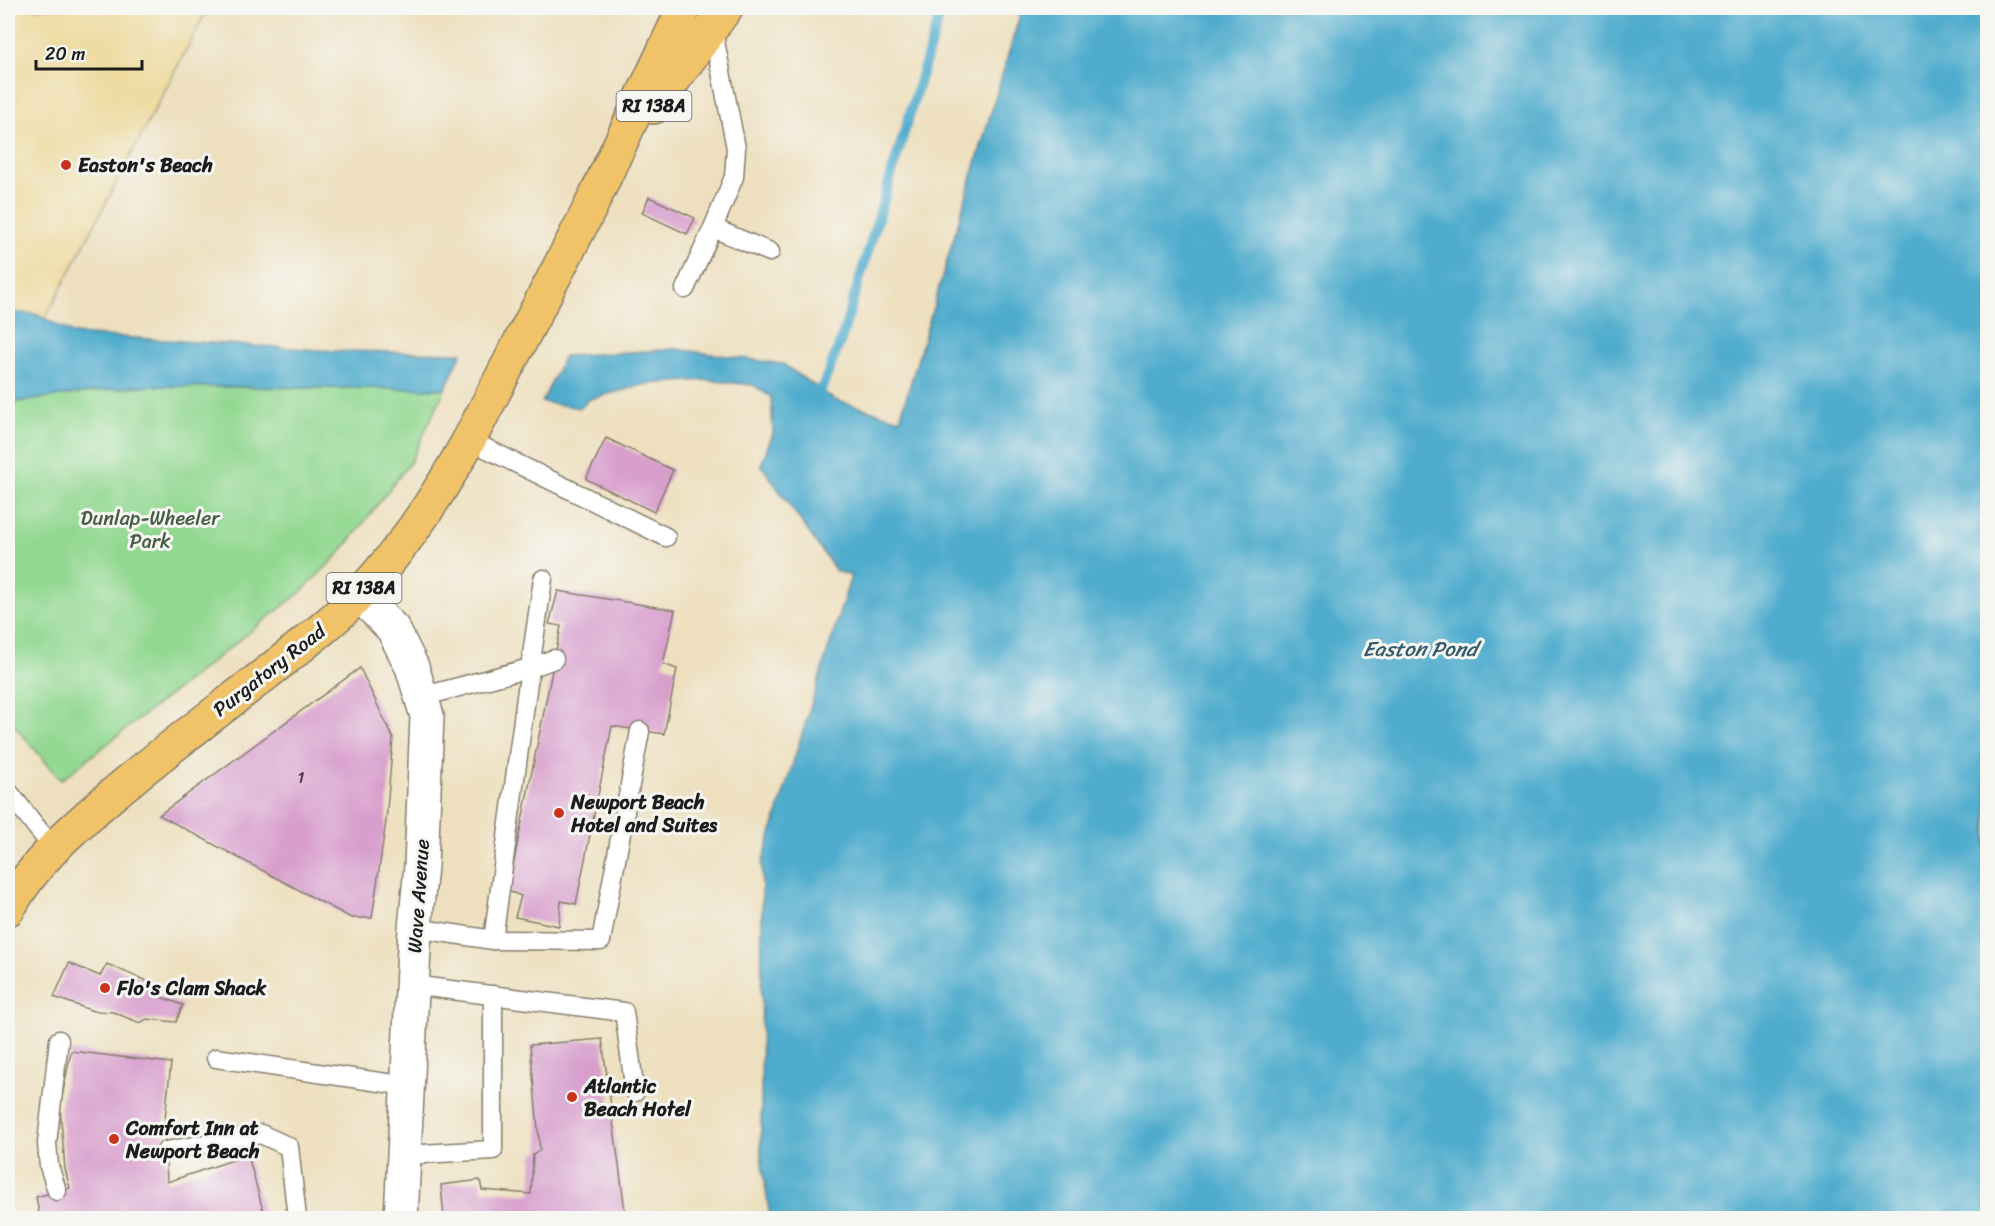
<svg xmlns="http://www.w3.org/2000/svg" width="1995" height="1226" viewBox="0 0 1995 1226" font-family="Sriracha,sans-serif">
  <rect width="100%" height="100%" fill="#f6f6f2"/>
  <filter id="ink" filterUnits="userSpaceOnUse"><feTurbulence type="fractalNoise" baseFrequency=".0167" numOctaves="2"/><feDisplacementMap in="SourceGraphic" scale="12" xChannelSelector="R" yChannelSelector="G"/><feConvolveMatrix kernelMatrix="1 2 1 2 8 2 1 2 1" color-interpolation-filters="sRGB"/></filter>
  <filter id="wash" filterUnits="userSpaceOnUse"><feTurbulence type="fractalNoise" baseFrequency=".008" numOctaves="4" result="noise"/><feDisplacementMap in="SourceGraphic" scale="24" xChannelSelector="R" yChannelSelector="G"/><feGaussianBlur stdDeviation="1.35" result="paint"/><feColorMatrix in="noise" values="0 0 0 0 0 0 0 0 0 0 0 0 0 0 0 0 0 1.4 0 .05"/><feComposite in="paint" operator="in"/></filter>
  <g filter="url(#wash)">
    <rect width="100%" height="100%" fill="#eee0bf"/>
    <polygon fill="#92d891" stroke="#577a56" stroke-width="1.5" points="136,386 445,389 411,461 341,552 302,591 61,780 8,718 8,403"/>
    <polygon fill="#eeda9e" stroke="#857b5d" stroke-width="1.5" points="8,8 208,8 43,323 8,325"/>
    <g fill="#4faccd" stroke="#366474" stroke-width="1.5">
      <polygon points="1022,8 1987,8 1987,1218 770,1218 761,1156 762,863 851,576 836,571 761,465 773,433 771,397 753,385 705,380 647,384 590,399 580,408 542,402 564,356 677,349 783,364 835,400 900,419"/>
      <polygon points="8,312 36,314 74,334 336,351 462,353 445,389 136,386 8,403"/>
    </g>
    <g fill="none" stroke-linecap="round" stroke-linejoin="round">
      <polyline stroke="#4faccd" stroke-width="10" points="809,393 822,388 841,340 942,8"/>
    </g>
    <g id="blocks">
      <g fill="#d89fcd">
        <polygon points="649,197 695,218 687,234 642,213"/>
        <polygon points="606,438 673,470 654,512 586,479"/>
        <polygon points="558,591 675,610 663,664 677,669 664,734 612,726 576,904 561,901 559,926 515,917 521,896 508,891 561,626 549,624"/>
        <polygon points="360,668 393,738 386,821 372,918 351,918 159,815"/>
        <polygon points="69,963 100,976 107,964 154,984 150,993 183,1005 176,1022 147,1019 140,1023 113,1012 93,1011 54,997"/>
        <polygon points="602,1039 626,1218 444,1218 441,1185 480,1180 482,1190 531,1194 533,1154 540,1150 530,1045"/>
        <polygon points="71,1051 171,1063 164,1127 167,1182 248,1155 265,1218 40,1218 36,1197 70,1188 65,1169 60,1107"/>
      </g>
    </g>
  </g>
  <g filter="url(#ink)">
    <use href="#blocks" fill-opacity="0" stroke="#857e6e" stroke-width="1.5"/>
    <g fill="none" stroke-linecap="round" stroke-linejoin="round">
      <defs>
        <g id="service">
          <polyline points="713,228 770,252"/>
          <polyline points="685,289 713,228 734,177 736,148 712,26"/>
          <polyline points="469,440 666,537"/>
          <polyline points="543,579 530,668 554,659"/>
          <polyline points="8,791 53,848"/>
          <polyline points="415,928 493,940 530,668 421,697"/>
          <polyline points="493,940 601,941 640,731"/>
          <polyline points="412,985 624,1012 635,1092"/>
          <polyline points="216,1058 407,1086"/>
          <polyline points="166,1151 261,1134 289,1147 297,1218"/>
          <polyline points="404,1155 493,1150 493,995"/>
          <polyline points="57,1191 49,1166 47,1143 59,1040"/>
        </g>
        <polyline id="minor" points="359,594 393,629 412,667 427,716 421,866 415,928 401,1218"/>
        <g id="primary">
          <polyline points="654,107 726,8"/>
          <path d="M8,909c25,-46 64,-80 103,-113 68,-58 142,-110 211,-167 61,-50 109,-120 147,-189l120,-230 95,-202"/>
        </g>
      </defs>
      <use href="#service" stroke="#857e6e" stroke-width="21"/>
      <use href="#minor" stroke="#857e6e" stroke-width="36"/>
      <use href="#primary" stroke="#857e6e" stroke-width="36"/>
      <use href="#service" stroke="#fff" stroke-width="18"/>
      <use href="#minor" stroke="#fff" stroke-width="33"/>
      <use href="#primary" stroke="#f0c369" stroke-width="33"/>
    </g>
  </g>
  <g fill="#c8321e" stroke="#f6f6f2" stroke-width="2">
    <circle cx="66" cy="165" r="6"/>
    <circle cx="559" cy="813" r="6"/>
    <circle cx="105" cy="988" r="6"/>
    <circle cx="572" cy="1097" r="6"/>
    <circle cx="114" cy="1139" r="6"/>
  </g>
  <g text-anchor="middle" stroke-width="6" stroke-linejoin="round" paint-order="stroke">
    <g font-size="16" fill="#4b3d48">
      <text x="301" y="783">1</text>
    </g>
    <g fill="#f6f6f2" stroke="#5d5d5c" stroke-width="1.5">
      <rect x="616.5" y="91" width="75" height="30" rx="4.5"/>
      <rect x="326.5" y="573" width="75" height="30" rx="4.5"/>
    </g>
    <g font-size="18" font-weight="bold" fill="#1c1c1c">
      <text x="654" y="112">RI 138A</text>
      <text x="364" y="594">RI 138A</text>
    </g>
    <g font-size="20" font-weight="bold" fill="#1c1c1c" stroke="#f6f6f2" text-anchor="start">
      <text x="78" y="172">Easton's Beach</text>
      <text x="571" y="809">Newport Beach<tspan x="571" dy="23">Hotel and Suites</tspan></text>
      <text x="117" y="995">Flo's Clam Shack</text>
      <text x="584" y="1093">Atlantic<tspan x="584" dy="23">Beach Hotel</tspan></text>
      <text x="126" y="1135">Comfort Inn at<tspan x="126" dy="23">Newport Beach</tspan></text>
    </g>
    <g font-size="20" fill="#455e45" stroke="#f6f6f2">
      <text x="150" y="525">Dunlap-Wheeler<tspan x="150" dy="23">Park</tspan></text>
    </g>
    <g font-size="20" fill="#1c1c1c" stroke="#f6f6f2">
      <text transform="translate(269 670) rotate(-38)" y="7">Purgatory Road</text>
      <text transform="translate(418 896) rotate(-86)" y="7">Wave Avenue</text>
    </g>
    <g font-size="21" font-style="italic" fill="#335d6c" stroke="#f6f6f2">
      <text x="1420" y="656">Easton Pond</text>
    </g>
  </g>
  <rect width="1995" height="1226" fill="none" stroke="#f6f6f2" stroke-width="30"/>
  <path d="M36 60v9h106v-9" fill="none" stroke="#1c1c1c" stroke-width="3"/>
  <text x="45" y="60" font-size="18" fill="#1c1c1c" stroke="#f6f6f2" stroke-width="4.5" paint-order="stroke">20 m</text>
</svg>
